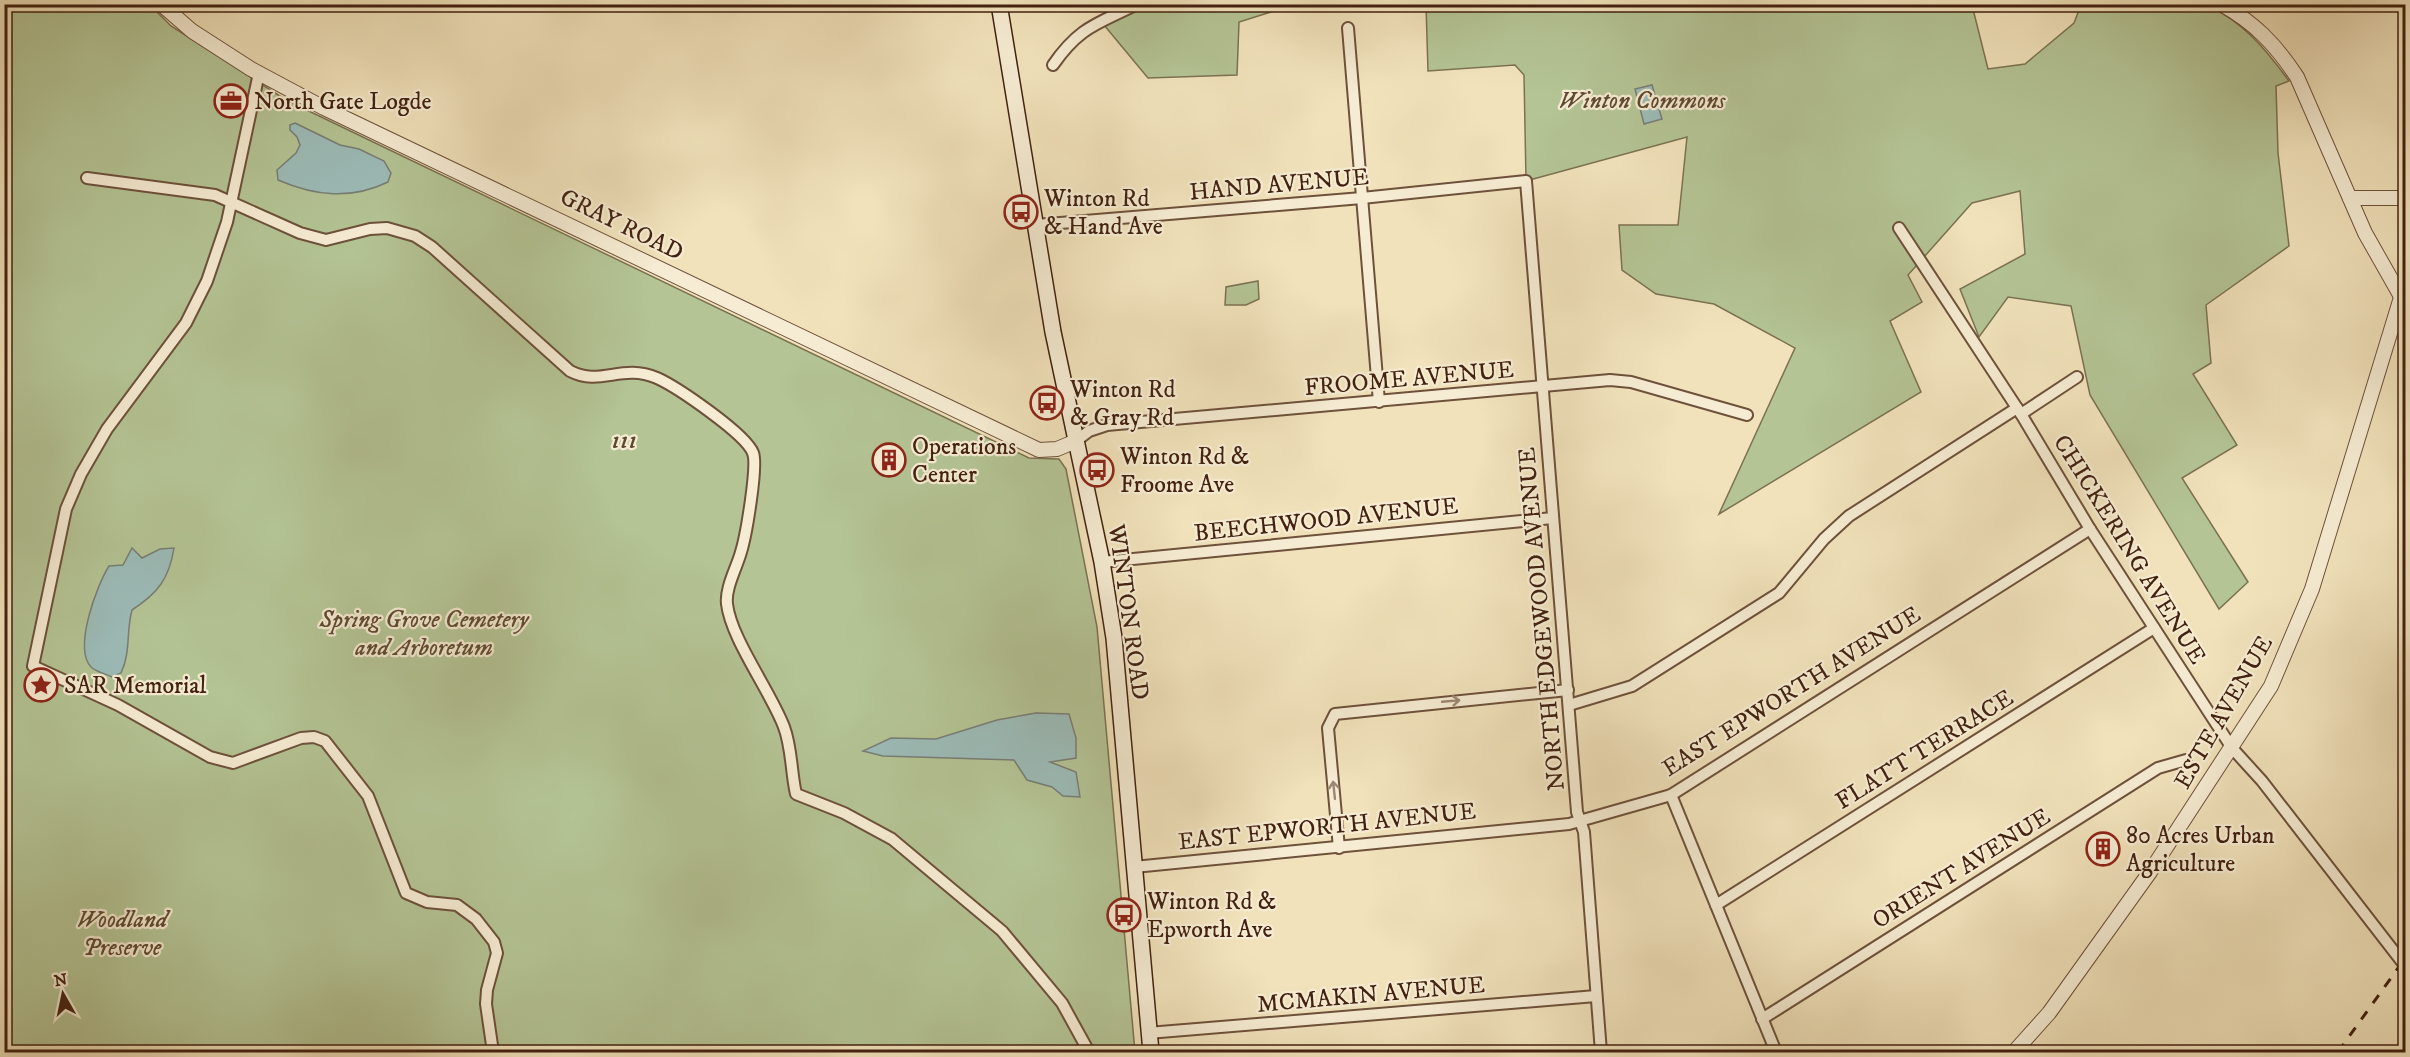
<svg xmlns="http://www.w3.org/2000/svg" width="2410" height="1057" viewBox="0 0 2410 1057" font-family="'IM FELL DW Pica',serif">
  <rect width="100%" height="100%" fill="#f1e2bb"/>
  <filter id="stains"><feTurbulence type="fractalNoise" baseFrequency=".00333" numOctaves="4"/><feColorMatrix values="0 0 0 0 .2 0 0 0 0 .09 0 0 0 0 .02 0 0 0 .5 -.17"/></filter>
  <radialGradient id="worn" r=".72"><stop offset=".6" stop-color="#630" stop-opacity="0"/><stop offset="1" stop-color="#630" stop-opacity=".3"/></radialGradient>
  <g fill="#b4c495" stroke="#7b7252" stroke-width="1.5">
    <polygon points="5,5 150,5 171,26 286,100 1029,458 1059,459 1066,469 1097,627 1135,1052 5,1052"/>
    <polygon points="1148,5 1293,5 1239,22 1237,75 1148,78 1104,25"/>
    <path d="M1426,5h546l16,64 37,-5 49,-41 7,-18h126c36,17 58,43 82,76l-13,5 2,67 11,93 -83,59 5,58 -18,11 44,71 -55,33 66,104 -29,27 -129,-214 -19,-89 -63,-9 -29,40 -19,-48 65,-35 -5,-63 -48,12 -64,72 14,27 -32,19 31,71 -202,122 76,-166 -81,-44 -58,-10 -34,-24 -3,-45h59l9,-88 -161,44 -2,-106 -9,-10 -87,6z"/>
    <polygon points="1258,281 1259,299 1246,305 1225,305 1226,287"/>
  </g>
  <g fill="#9cbcb8" stroke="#787e75" stroke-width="1.5">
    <polygon points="1652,85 1662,119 1644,124 1635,89"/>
    <path d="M295,123l45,22 19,4 25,12 7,12 -3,9c-37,18 -73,14 -110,-2l-1,-10 19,-17 4,-8 -3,-8 -7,-7v-5z"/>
    <path d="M132,548l10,10 18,-9 14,-1c-5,31 -16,45 -42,62 -6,21 -1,42 -11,63l-9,4c-6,-3 -16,-5 -21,-10 -18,-19 6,-82 18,-101l14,-1z"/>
    <polygon points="1036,713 1069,714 1076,738 1076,758 1050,762 1076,772 1080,797 1063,796 1052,787 1027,780 1014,760 883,756 863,751 891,738 936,739 997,720"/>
  </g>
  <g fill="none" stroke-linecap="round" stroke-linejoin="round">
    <defs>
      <g id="minor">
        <polyline points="1348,28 1379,402"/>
        <path d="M1053,65c27,-39 45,-41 84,-61"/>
        <polyline points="259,73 227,222 207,281 186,323 107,429 81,474 66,509 33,666 118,705 210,757 233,763 301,738 314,737 325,741 368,796 406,893 427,902 457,905 476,919 494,942 497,953 487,990 486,1004 493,1052"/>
        <path d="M87,178l128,17 85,38 26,7 44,-11 17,-1 28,8 17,11 138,124c31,16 51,-8 87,7 20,9 89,56 96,75 5,13 -7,83 -12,99 -4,15 -16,36 -14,52 4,35 44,88 57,123 8,21 7,46 12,67l48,19 48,26 110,92 60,72 27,49"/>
        <polyline points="1036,225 1362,198 1526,181 1577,812 1584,832 1601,1052"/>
        <polyline points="1899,228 2021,414 2090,529 2232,748 2262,781 2406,967"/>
        <polyline points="2021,414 2077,377"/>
        <polyline points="1076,441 1089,431 1107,425 1610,380 1631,382 1747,415"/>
        <polyline points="1102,562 1553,518"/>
        <polyline points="1569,705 1632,686 1779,593 1824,539 1849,516 2017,408"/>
        <polyline points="1671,795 1776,1052"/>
        <polyline points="1339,848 1328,728 1335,714 1568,690"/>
        <polyline points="1134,867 1569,824 1671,795 2090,529"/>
        <polyline points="1716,905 2154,628"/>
        <polyline points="1762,1019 2158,768 2186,760"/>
        <polyline points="1148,1033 1596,996"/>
      </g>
      <g id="tertiary">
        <polyline points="161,4 192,31 251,69 324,108 1039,450 1057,449 1076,441"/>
        <path d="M2221,4c34,19 55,41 76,73l68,156 38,67"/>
        <polyline points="2350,198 2406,198"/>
        <polyline points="2014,1052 2049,1013 2150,872 2271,686 2312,589 2406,281"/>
      </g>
      <polyline id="secondary" points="999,4 1053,332 1102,562 1114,638 1151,1052"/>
    </defs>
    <use href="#minor" stroke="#6e513b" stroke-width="14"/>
    <use href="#tertiary" stroke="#6e513b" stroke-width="16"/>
    <use href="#secondary" stroke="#422110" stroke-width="18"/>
    <use href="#minor" stroke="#f6ecd3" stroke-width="10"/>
    <use href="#tertiary" stroke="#f6ecd3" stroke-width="14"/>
    <use href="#secondary" stroke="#f6ecd3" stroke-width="15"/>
    <polyline stroke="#422110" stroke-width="3" stroke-dasharray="10 10" stroke-linecap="butt" points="2338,1052 2406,957"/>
  </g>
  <defs><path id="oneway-shaft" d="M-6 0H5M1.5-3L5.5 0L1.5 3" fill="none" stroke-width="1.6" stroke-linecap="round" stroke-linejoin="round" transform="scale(1.5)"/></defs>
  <g stroke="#9c8672">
    <use href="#oneway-shaft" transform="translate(1451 701) rotate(-5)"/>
    <use href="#oneway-shaft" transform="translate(1334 790) rotate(-96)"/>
  </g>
  <defs>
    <symbol id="office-ring" viewBox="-11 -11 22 22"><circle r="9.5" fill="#f6ecd3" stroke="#8f2418" stroke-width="1.5"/><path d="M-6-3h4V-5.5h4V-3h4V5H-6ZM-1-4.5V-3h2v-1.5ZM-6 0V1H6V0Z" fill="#8f2418"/></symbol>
    <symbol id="bus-ring" viewBox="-11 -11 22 22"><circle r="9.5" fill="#f6ecd3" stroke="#8f2418" stroke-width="1.5"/><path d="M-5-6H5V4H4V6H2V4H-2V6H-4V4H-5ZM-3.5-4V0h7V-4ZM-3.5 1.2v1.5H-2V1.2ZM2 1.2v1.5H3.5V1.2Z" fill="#8f2418"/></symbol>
    <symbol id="building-ring" viewBox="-11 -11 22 22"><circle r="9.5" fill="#f6ecd3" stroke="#8f2418" stroke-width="1.5"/><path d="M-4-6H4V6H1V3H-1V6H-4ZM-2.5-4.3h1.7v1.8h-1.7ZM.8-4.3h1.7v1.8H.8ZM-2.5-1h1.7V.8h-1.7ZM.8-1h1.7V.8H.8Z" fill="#8f2418"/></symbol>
    <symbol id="sight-ring" viewBox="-11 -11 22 22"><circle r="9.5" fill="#f6ecd3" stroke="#8f2418" stroke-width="1.5"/><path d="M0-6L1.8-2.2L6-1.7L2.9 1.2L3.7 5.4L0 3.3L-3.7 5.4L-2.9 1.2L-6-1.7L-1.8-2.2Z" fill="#8f2418"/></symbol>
  </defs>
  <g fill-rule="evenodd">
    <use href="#office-ring" x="212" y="82" width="38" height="38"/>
    <use href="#bus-ring" x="1002" y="193" width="38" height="38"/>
    <use href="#bus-ring" x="1028" y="384" width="38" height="38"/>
    <use href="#building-ring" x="870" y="441" width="38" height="38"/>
    <use href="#bus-ring" x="1078" y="451" width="38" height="38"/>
    <use href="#sight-ring" x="22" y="666" width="38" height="38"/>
    <use href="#building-ring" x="2084" y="830" width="38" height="38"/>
    <use href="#bus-ring" x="1105" y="896" width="38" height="38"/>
  </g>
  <g text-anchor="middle" stroke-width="4.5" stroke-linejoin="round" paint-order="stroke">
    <g font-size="24" font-style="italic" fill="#5e4a31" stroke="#f6ecd3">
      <text x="1642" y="108">Winton Commons</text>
      <text x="624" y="448">111</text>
      <text x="424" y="627">Spring Grove Cemetery<tspan x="424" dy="28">and Arboretum</tspan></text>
      <text x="122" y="927">Woodland<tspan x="122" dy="28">Preserve</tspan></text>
    </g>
    <g font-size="24" fill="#422110" stroke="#f6ecd3" text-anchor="start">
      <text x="254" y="109">North Gate Logde</text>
      <text x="1044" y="206">Winton Rd<tspan x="1044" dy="28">&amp; Hand Ave</tspan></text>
      <text x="1070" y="397">Winton Rd<tspan x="1070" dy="28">&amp; Gray Rd</tspan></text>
      <text x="912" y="454">Operations<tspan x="912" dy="28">Center</tspan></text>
      <text x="1120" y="464">Winton Rd &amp;<tspan x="1120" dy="28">Froome Ave</tspan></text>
      <text x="64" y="693">SAR Memorial</text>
      <text x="2126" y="843">80 Acres Urban<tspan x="2126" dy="28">Agriculture</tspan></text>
      <text x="1147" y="909">Winton Rd &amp;<tspan x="1147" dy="28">Epworth Ave</tspan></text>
    </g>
    <g font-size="24" fill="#422110" stroke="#f6ecd3">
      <text transform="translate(1279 184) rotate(-5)" y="8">HAND AVENUE</text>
      <text transform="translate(622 224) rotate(26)" y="8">GRAY ROAD</text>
      <text transform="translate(1409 378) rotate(-5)" y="8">FROOME AVENUE</text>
      <text transform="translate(1326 519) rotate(-6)" y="8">BEECHWOOD AVENUE</text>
      <text transform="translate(2130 549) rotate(58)" y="8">CHICKERING AVENUE</text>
      <text transform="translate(1129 612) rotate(82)" y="8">WINTON ROAD</text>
      <text transform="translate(1541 619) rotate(-95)" y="8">NORTH EDGEWOOD AVENUE</text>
      <text transform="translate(1791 691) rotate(-32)" y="8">EAST EPWORTH AVENUE</text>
      <text transform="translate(2223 712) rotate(-60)" y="8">ESTE AVENUE</text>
      <text transform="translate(1924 749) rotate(-32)" y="8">FLATT TERRACE</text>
      <text transform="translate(1327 826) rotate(-6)" y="8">EAST EPWORTH AVENUE</text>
      <text transform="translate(1961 868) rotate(-32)" y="8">ORIENT AVENUE</text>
      <text transform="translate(1371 994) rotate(-5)" y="8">MCMAKIN AVENUE</text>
    </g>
  </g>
  <rect width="2410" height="1057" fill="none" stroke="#f1e2bb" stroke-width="24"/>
  <rect x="6" y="6" width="2398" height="1045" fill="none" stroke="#422110" stroke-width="3"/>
  <rect x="12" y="12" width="2386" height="1033" fill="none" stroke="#422110" stroke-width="1.5"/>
  <g transform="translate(63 994) rotate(351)" stroke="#f6ecd3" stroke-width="4.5" paint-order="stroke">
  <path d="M0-4.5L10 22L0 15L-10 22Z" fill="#422110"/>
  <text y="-9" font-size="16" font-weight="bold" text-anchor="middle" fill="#422110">N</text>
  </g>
  <rect width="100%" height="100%" filter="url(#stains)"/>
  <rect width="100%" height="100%" fill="url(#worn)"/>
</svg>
